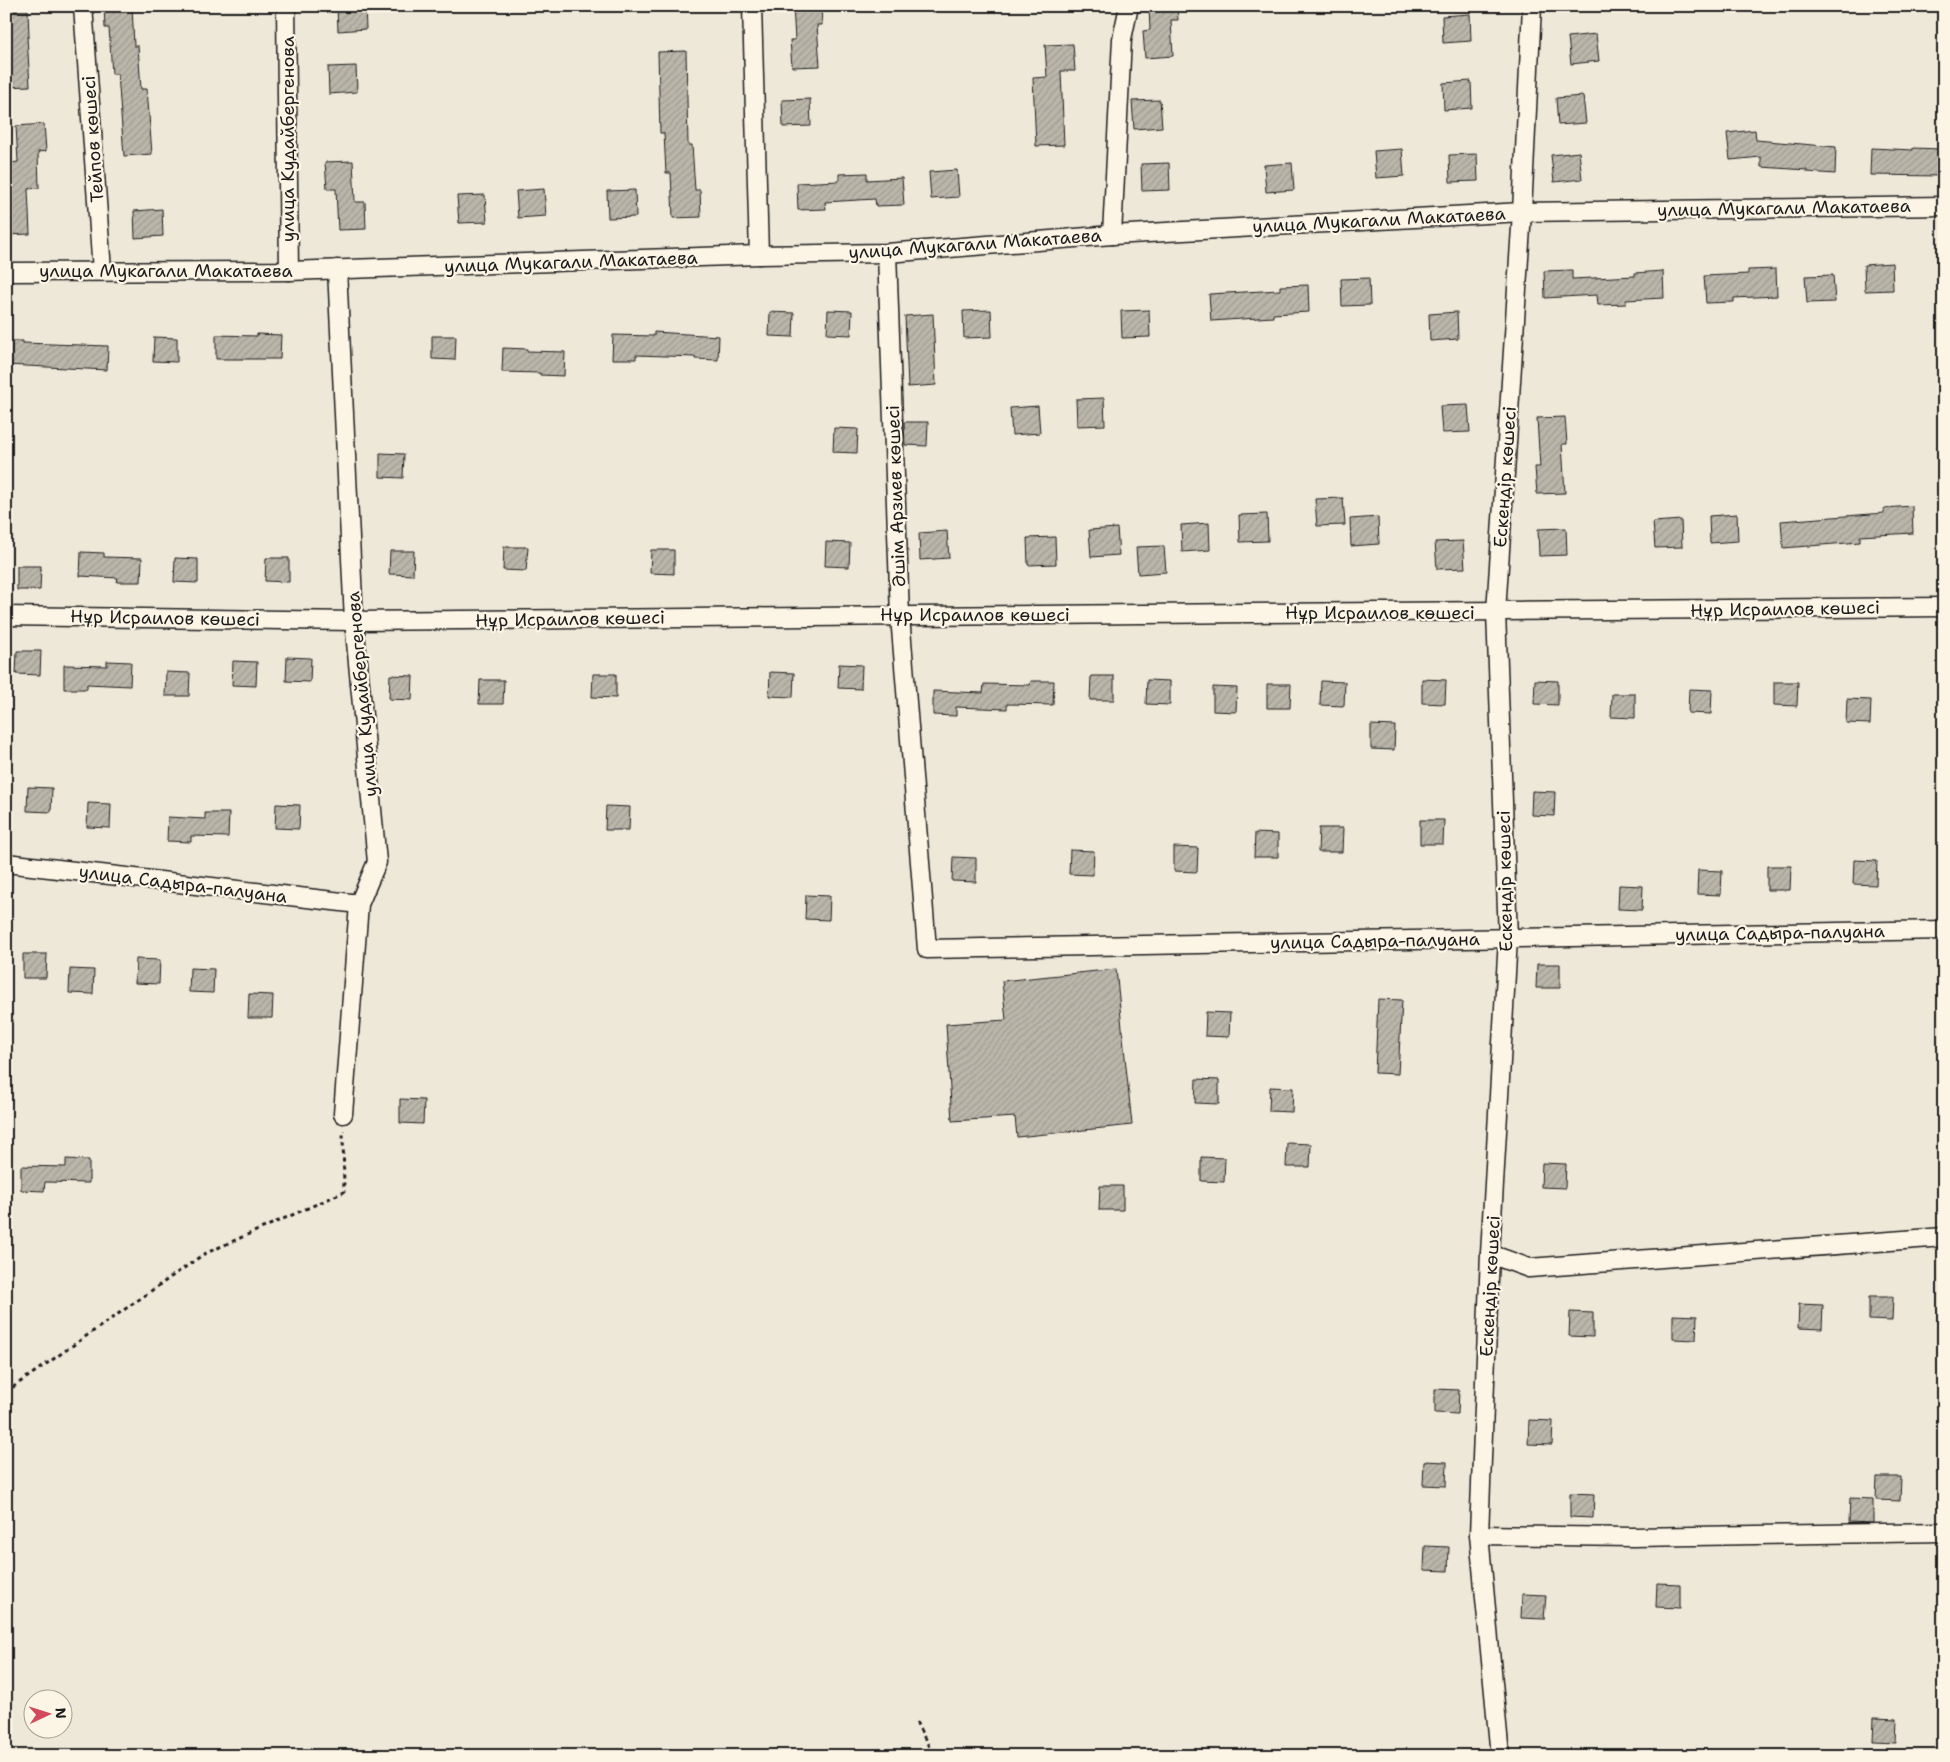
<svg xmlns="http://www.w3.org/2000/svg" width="1950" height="1762" viewBox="0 0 1950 1762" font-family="'Shantell Sans',sans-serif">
  <defs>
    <pattern id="building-hatch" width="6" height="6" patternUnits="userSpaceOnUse" patternTransform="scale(1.25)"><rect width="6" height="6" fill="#bab6aa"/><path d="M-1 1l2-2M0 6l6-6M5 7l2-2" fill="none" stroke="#9f9c92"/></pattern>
  </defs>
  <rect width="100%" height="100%" fill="#eee8d9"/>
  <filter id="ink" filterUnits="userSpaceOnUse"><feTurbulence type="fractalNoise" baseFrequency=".02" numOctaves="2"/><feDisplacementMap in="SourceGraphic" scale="10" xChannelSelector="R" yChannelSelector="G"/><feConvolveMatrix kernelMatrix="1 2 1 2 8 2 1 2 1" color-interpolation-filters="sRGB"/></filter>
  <g filter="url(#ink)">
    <g fill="url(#building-hatch)" stroke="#1c1c1c">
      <polygon points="104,6 132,6 134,46 138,46 141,89 147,89 152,154 124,156 118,74 112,74 109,28 105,28"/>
      <polygon points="337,6 365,6 366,29 338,31"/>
      <polygon points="793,6 821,6 822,25 817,25 820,66 792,67 790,40 795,40"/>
      <polygon points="1149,6 1177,6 1178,20 1171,20 1173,56 1145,58 1143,31 1150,30"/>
      <polygon points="28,10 29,37 27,37 30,86 6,87 6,11"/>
      <polygon points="1470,14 1471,41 1443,43 1442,16"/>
      <polygon points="1596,34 1599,61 1571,64 1568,37"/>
      <polygon points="1073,44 1075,71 1061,71 1064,145 1036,146 1033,78 1047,77 1045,45"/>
      <polygon points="686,51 688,145 692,145 695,190 700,190 701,217 673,218 671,173 666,173 664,133 660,133 658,52"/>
      <polygon points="356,66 357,92 329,94 328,67"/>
      <polygon points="1471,81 1472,108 1444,110 1443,83"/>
      <polygon points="1583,96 1586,123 1558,125 1556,98"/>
      <polygon points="810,99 811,126 783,127 782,100"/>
      <polygon points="1160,100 1162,127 1134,129 1132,101"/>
      <polygon points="44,124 46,151 38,152 39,188 28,189 30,234 6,235 6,208 12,208 10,163 18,162 16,126"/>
      <polygon points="1755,130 1756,140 1836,147 1835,174 1807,172 1807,170 1761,167 1761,157 1730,160 1727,133"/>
      <polygon points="1871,148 1913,150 1913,148 1941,149 1940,176 1870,175"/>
      <polygon points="1402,149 1404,176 1376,178 1374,151"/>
      <polygon points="1579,152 1582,179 1554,182 1551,155"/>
      <polygon points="1477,154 1478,181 1450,182 1449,155"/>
      <polygon points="353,161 355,202 365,202 366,229 338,230 336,189 327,189 325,162"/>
      <polygon points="1169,163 1170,190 1142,191 1141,164"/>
      <polygon points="1292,163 1294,190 1266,192 1264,165"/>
      <polygon points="957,170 959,197 931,199 929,172"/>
      <polygon points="867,173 867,180 902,178 904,205 876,206 875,199 825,202 826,209 798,210 797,183 839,181 839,174"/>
      <polygon points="544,189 546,216 518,218 516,191"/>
      <polygon points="635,190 636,217 608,218 607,191"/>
      <polygon points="485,195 487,222 459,223 457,196"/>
      <polygon points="162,209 163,236 135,238 134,211"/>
      <polygon points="1892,263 1893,290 1865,291 1864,265"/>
      <polygon points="1776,269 1777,296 1734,298 1734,302 1706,303 1704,276 1748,274 1748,270"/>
      <polygon points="1572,270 1572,279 1635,276 1635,273 1663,271 1664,298 1626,300 1626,304 1598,305 1597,295 1545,298 1544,271"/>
      <polygon points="1833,275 1835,302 1807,303 1805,276"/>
      <polygon points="1369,278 1370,305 1342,306 1341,279"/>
      <polygon points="1308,285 1309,312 1273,314 1273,317 1211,321 1209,294 1280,290 1280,286"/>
      <polygon points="828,310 852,311 851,335 827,334"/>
      <polygon points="991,310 992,337 964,338 963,311"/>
      <polygon points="1149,310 1150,337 1122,338 1121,311"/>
      <polygon points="770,312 794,313 793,337 769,336"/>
      <polygon points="1457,312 1458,339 1430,341 1429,314"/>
      <polygon points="933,314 936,385 908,387 905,316"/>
      <polygon points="654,332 719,336 718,360 695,359 695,357 636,355 636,359 612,359 613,335 654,336"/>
      <polygon points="257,334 281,335 280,359 216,359 216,335 257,336"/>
      <polygon points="432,336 456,336 455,360 432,359"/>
      <polygon points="154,337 177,338 177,362 153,361"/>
      <polygon points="6,341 23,341 23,343 108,346 107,370 6,365"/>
      <polygon points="503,348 527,349 527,351 565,352 564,376 540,375 540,373 502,372"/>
      <polygon points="1104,398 1105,425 1077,426 1076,399"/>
      <polygon points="1468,405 1470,432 1442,433 1440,406"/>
      <polygon points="1038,406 1040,433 1012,435 1010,408"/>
      <polygon points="1565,417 1567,444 1562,444 1565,493 1537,494 1535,467 1540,467 1537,418"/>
      <polygon points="904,422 928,422 927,446 905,445"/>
      <polygon points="834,428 858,429 857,453 833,452"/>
      <polygon points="380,453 404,454 403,478 380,477"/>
      <polygon points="1343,498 1345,525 1317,526 1315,499"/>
      <polygon points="1912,506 1913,533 1860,536 1860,542 1783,548 1781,521 1884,513 1884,508"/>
      <polygon points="1267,514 1268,541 1240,542 1239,515"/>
      <polygon points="1737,514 1738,541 1710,543 1709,516"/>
      <polygon points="1378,517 1379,544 1351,546 1350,519"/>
      <polygon points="1681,520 1682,547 1655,548 1653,522"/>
      <polygon points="1209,523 1210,550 1182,552 1181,525"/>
      <polygon points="1117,528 1119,555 1091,557 1089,530"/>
      <polygon points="1566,528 1567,555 1539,556 1538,529"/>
      <polygon points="947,531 949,558 920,560 919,533"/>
      <polygon points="1055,537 1056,564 1028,565 1027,538"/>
      <polygon points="1463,541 1465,568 1437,569 1435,542"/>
      <polygon points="826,542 850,543 849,567 825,566"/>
      <polygon points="1164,546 1166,572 1138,574 1136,547"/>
      <polygon points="504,547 528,547 526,571 503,570"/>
      <polygon points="651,550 674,550 674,574 650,573"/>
      <polygon points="390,551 414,551 413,575 389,574"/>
      <polygon points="81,552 104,553 104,557 142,558 141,582 117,582 118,578 80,576"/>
      <polygon points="175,558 198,559 198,583 174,582"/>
      <polygon points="266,558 289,558 289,582 265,581"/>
      <polygon points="17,566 41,566 40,590 17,590"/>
      <polygon points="17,651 41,651 40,675 16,674"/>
      <polygon points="287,657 311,658 310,682 286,681"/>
      <polygon points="107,661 131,662 130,686 87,684 87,689 64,689 64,665 107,666"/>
      <polygon points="233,661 257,662 256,686 232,685"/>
      <polygon points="839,664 862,665 861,689 838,688"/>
      <polygon points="166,672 190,673 189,696 165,696"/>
      <polygon points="770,672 794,673 793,697 769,696"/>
      <polygon points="593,674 616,674 616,698 592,697"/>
      <polygon points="390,675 413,676 412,700 389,699"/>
      <polygon points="1091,676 1114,676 1114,700 1090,700"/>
      <polygon points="1422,679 1446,680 1445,704 1422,703"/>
      <polygon points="480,680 504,680 503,704 479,704"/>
      <polygon points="1147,680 1170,681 1170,705 1146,704"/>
      <polygon points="1535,680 1558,681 1558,705 1534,704"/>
      <polygon points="1031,681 1054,681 1053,705 1007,704 1007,709 956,707 956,716 933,715 933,691 983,693 984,684 1030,685"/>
      <polygon points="1321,681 1345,682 1344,706 1320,705"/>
      <polygon points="1774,682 1798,682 1797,706 1774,705"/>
      <polygon points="1267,684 1291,684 1290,708 1267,708"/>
      <polygon points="1213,687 1237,688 1236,712 1213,711"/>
      <polygon points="1689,689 1712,690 1711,714 1688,713"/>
      <polygon points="1612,694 1635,694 1635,718 1611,717"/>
      <polygon points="1847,699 1871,700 1870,724 1846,723"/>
      <polygon points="1371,725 1395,726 1394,750 1371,749"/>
      <polygon points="28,787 52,788 51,812 27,811"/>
      <polygon points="1532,791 1555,792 1554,816 1531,815"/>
      <polygon points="88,803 111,804 110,828 87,827"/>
      <polygon points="276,804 300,805 299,829 275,828"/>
      <polygon points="606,806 630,807 629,830 605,830"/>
      <polygon points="205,813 229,813 228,837 191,836 191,842 167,841 168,817 205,819"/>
      <polygon points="1420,820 1444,820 1443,844 1420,844"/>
      <polygon points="1319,828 1343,828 1342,852 1318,852"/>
      <polygon points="1255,833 1278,834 1278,857 1254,857"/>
      <polygon points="1174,847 1198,848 1197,872 1174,871"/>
      <polygon points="1070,850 1094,851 1093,875 1069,874"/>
      <polygon points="953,857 976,858 976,882 952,881"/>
      <polygon points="1854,860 1877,861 1876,885 1853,884"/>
      <polygon points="1767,866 1791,866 1790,890 1767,890"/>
      <polygon points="1698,870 1722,871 1721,895 1697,894"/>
      <polygon points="1619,885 1643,886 1642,910 1618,909"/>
      <polygon points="806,895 830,896 829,920 805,919"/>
      <polygon points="23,954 47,954 46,978 23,978"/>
      <polygon points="136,959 160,960 159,984 135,983"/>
      <polygon points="1537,964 1560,964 1560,988 1536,988"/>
      <polygon points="190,968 214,969 213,993 189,992"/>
      <polygon points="70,969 94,970 93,994 69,993"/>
      <polygon points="1116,969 1132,1125 1017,1137 1015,1117 952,1121 946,1024 1006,1020 1002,981"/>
      <polygon points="249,994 273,995 272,1018 248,1018"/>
      <polygon points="1378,999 1402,1000 1398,1074 1375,1073"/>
      <polygon points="1206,1012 1230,1013 1229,1037 1205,1036"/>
      <polygon points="1196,1079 1219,1080 1219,1104 1195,1103"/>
      <polygon points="1270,1087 1293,1088 1292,1112 1269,1111"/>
      <polygon points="400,1099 424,1100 423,1124 400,1123"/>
      <polygon points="1287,1143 1311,1144 1310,1167 1286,1167"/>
      <polygon points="1201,1157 1225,1158 1224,1182 1201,1181"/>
      <polygon points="66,1159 89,1160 89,1183 45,1182 44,1191 21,1190 21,1166 66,1167"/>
      <polygon points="1542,1163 1566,1164 1565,1188 1541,1187"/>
      <polygon points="1100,1186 1123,1186 1123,1210 1099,1210"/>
      <polygon points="1869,1297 1893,1297 1892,1321 1869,1320"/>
      <polygon points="1799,1304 1823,1305 1822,1329 1798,1328"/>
      <polygon points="1570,1312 1593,1313 1593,1337 1569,1336"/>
      <polygon points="1673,1315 1697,1316 1696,1340 1673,1339"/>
      <polygon points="1435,1389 1459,1390 1458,1414 1435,1413"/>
      <polygon points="1529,1420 1553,1421 1552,1445 1528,1444"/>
      <polygon points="1424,1461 1447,1462 1446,1486 1423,1485"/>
      <polygon points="1877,1477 1901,1477 1900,1501 1876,1500"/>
      <polygon points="1570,1493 1594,1494 1593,1518 1570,1517"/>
      <polygon points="1850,1498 1873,1499 1873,1523 1849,1522"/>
      <polygon points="1425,1546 1449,1547 1448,1571 1424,1570"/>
      <polygon points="1657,1583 1680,1584 1680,1608 1656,1607"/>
      <polygon points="1522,1594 1546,1595 1544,1619 1521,1618"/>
      <polygon points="1874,1718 1897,1719 1896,1743 1873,1742"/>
    </g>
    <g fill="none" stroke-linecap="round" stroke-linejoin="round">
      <defs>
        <g id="minor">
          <polyline points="83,6 102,271"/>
          <polyline points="286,6 289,271"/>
          <polyline points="752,6 759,255"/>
          <polyline points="1112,235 1122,39 1129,6"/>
          <polyline points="887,253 900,616 927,949 1944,930"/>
          <polyline points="337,269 354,621 377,862 359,904 343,1114"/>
          <polyline points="6,272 289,271 759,255 887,253 1112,235 1522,212 1944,206"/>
          <polyline points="6,616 354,621 1944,607"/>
          <polyline points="6,863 359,904"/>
          <polyline points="1490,1254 1529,1268 1944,1237"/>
          <polyline points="1479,1535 1633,1537 1944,1532"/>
          <polyline points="1500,1756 1479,1535 1490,1254 1508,938 1496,612 1522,212 1532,6"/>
        </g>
      </defs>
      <use href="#minor" stroke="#1c1c1c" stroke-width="21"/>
      <g stroke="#1c1c1c" stroke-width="3" stroke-dasharray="4 4" stroke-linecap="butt">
        <polyline points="6,1392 204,1254 344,1192 343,1130"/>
        <polyline points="916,1722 934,1756"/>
      </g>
      <use href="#minor" stroke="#fcf5e5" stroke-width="18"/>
    </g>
  </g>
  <g text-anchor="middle" stroke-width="4.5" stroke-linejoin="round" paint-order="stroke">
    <g font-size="18" fill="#1c1c1c" stroke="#fcf5e5">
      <text transform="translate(93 139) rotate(-94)" y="6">Тейпов көшесі</text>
      <text transform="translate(288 139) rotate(-90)" y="6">улица Кудайбергенова</text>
      <text transform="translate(1784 208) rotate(-1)" y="6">улица Мукагали Макатаева</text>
      <text transform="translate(1379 220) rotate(-3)" y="6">улица Мукагали Макатаева</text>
      <text transform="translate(975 244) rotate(-4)" y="6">улица Мукагали Макатаева</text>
      <text transform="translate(571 262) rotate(-2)" y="6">улица Мукагали Макатаева</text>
      <text x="166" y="277">улица Мукагали Макатаева</text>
      <text transform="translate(1505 477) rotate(-86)" y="6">Ескендір көшесі</text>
      <text transform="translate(896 496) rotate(-92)" y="6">Әшім Арзиев көшесі</text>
      <text transform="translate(1785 609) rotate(-1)" y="6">Нұр Исраилов көшесі</text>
      <text x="1380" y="619">Нұр Исраилов көшесі</text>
      <text x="975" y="621">Нұр Исраилов көшесі</text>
      <text transform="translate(165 618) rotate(1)" y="6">Нұр Исраилов көшесі</text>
      <text transform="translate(570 619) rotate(-1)" y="6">Нұр Исраилов көшесі</text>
      <text transform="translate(362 694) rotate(-95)" y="6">улица Кудайбергенова</text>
      <text transform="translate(1505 881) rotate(-91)" y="6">Ескендір көшесі</text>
      <text transform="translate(183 884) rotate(7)" y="6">улица Садыра-палуана</text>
      <text transform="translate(1780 933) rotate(-1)" y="6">улица Садыра-палуана</text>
      <text transform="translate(1375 941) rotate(-1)" y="6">улица Садыра-палуана</text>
      <text transform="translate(1490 1286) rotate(-87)" y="6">Ескендір көшесі</text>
    </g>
  </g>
  <rect width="1950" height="1762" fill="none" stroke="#fcf5e5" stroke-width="25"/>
  <rect x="12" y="12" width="1925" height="1737" fill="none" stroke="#1c1c1c" stroke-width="2" filter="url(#ink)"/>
  <g transform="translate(48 1714) rotate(86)"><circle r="24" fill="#fcf5e5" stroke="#a29e95"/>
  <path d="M0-4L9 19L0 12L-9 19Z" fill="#d1495b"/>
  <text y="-8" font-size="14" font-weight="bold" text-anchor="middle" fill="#1c1c1c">N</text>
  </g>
</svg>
